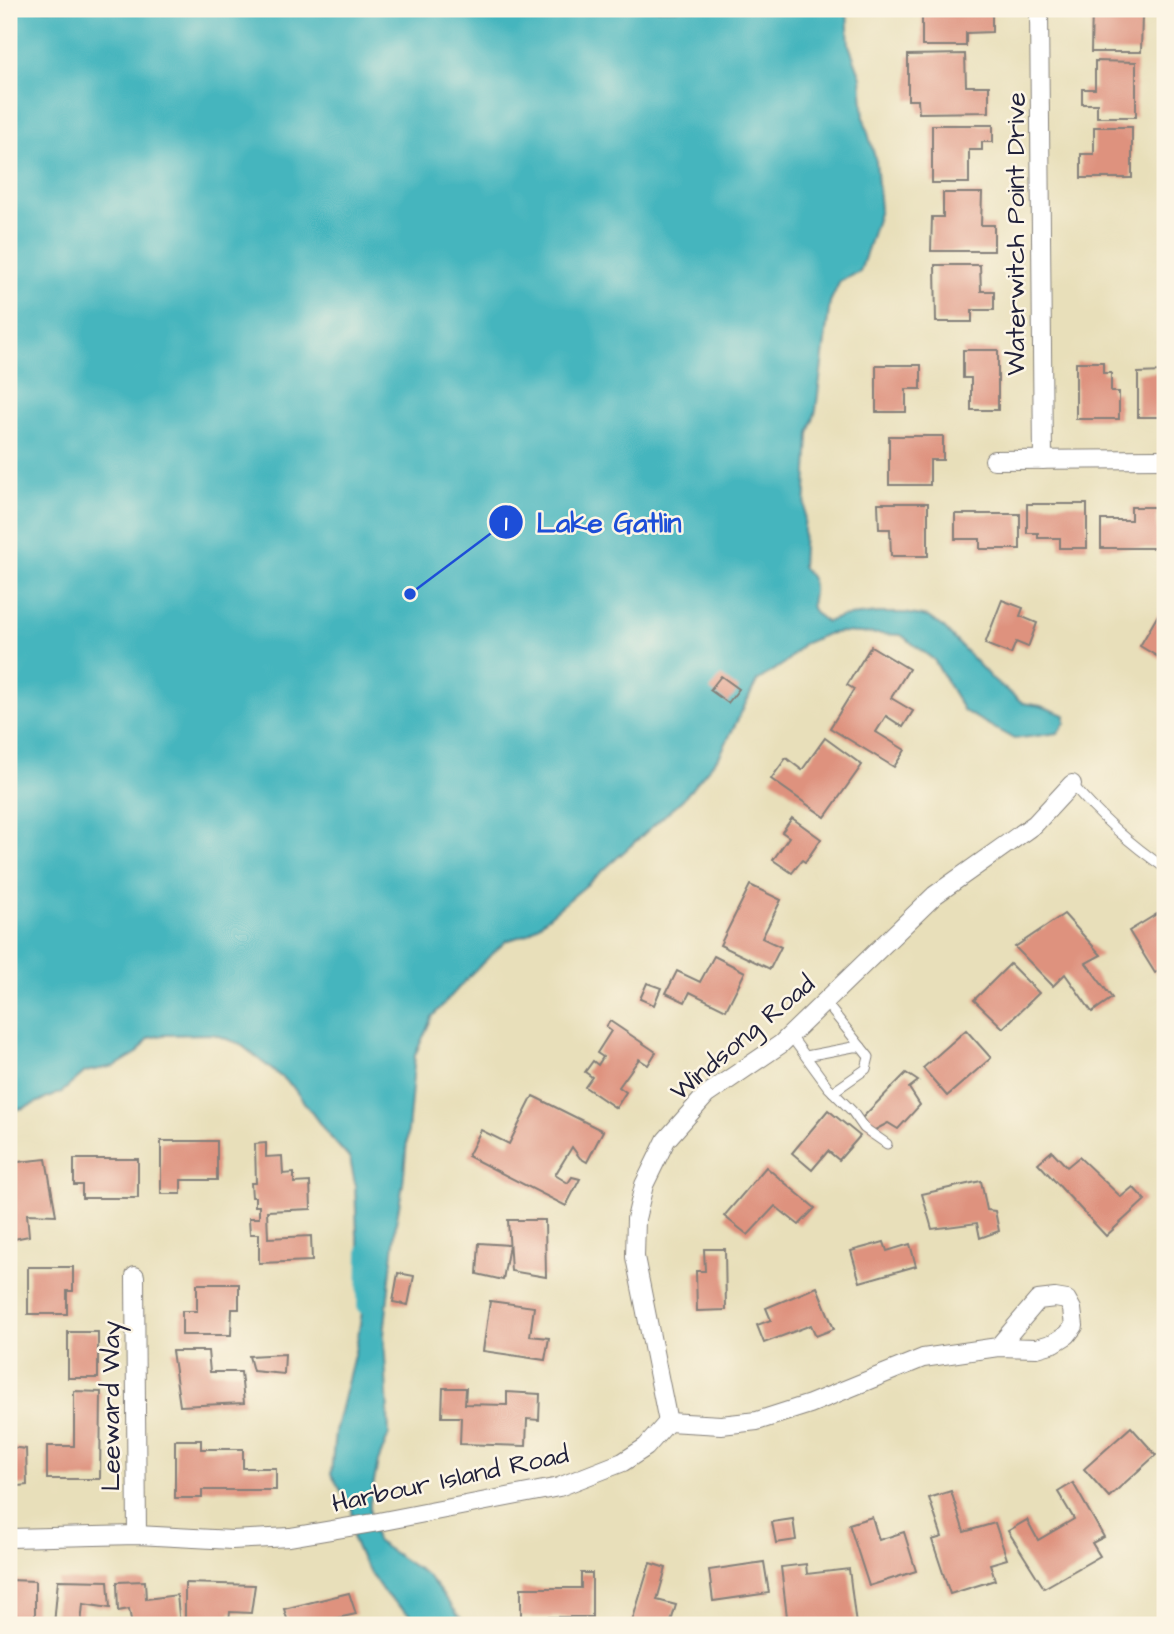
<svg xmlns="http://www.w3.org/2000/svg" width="1174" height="1634" viewBox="0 0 1174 1634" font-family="'Architects Daughter',sans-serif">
  <rect width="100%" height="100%" fill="#fcf5e5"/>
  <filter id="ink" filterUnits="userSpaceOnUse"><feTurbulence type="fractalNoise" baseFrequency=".0143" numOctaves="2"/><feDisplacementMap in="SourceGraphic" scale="14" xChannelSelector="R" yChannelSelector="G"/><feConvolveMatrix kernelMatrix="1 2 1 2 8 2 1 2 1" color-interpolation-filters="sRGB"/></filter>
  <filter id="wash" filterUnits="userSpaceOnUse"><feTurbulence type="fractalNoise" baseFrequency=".00686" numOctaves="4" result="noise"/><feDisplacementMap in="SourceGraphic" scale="28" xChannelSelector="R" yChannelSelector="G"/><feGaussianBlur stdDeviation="1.57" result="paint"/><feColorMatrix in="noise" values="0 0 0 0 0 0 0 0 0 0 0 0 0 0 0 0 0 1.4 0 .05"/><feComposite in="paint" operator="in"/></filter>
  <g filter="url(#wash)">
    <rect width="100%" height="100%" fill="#e8dfba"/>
    <path fill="#45b5be" stroke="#346c7c" stroke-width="2" d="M9,9h838l2,36 12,32 3,42 12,42 4,49 -20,62 -20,9 -10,21 -14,108 -7,24 -7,132c2,4 9,11 10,15 6,21 -13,23 15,41l13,-5 38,-4h26l24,4 16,11 47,50 32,25 18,3 24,9v8l-7,10 -44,6 -50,-28 -30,-51 -33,-25 -61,-3 -13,2 -24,10 -18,19 -28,18 -37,74 -37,44 -94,84 -61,51 -22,7 -34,32 -40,44 -17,38 -12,129 -7,39 -12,112 5,99 -11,28 -8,40v15l6,24 52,35 38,49h-44l-38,-32 -22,-33 -9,-21 -1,-30 -21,-35 4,-42 21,-85 12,-70 -11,-41 -2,-52 -5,-25 -24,-27 -34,-46 -52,-42 -27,-10 -50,1 -14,3 -12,15 -22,13 -30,6 -23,20 -38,16 -15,3z"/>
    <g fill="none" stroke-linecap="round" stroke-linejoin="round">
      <polyline stroke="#45b5be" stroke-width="18" points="366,1306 367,1250"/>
    </g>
    <g id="blocks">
      <g fill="#de927e">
        <polygon points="922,9 992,9 992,32 966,33 966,46 922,46"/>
        <polygon points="1092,9 1132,9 1132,14 1142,14 1141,52 1091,52"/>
        <polygon points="965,54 966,86 989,86 989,112 919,113 918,100 908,100 908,55"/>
        <polygon points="1095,61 1136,62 1136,117 1097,117 1097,104 1082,104 1082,89 1095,89"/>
        <polygon points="932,125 993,125 993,142 982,142 982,150 969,150 969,183 932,183"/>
        <polygon points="1094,127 1132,127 1132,178 1081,178 1081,154 1094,154"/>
        <polygon points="943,193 982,193 981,225 994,225 994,251 931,251 932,217 943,217"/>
        <polygon points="935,265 980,265 981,291 994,291 994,310 972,310 972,322 936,322"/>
        <polygon points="963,350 998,350 998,410 971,410 971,378 963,378"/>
        <polygon points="1076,362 1103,362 1103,373 1111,373 1111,392 1119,392 1119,419 1076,419"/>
        <polygon points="876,365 921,365 921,389 906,389 906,412 876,412"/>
        <polygon points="1163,372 1165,417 1138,417 1138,373"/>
        <polygon points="889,436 943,436 943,460 930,460 930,485 889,485"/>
        <polygon points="878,503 928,503 928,556 891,556 890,529 879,529"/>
        <polygon points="1027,504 1087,504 1087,548 1060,548 1060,538 1038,538 1038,533 1027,533"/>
        <polygon points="1131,507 1157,507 1157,548 1101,548 1101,520 1131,520"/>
        <polygon points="955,514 1020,514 1020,549 980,549 980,539 955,539"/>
        <polygon points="1002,600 1023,608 1020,616 1037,623 1028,647 1016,642 1011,654 985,644"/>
        <polygon points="1165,603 1165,661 1140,646"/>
        <polygon points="871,646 909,669 891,698 913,711 903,727 886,716 876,732 905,750 894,767 830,728 854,689 847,685"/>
        <polygon points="721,676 739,689 728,703 710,690"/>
        <polygon points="825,738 862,765 825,817 771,779 786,758 802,770"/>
        <polygon points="792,818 821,839 805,862 802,860 792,873 773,860 789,837 782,832"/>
        <polygon points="750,885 781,900 762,938 781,947 770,969 720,945"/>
        <polygon points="1165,909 1165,967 1155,973 1129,931"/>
        <polygon points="1064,914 1101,955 1086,963 1112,998 1092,1012 1065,974 1053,986 1015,947"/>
        <polygon points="714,956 745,972 726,1010 690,992 685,1002 666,993 677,971 700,982"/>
        <polygon points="1010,964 1039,993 1003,1028 974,1000"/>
        <polygon points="647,983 661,988 654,1005 640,999"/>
        <polygon points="610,1021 656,1052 648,1065 639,1059 619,1087 626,1092 616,1108 585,1087 592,1077 585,1072 593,1061 598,1065 603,1057 597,1053 611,1031 606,1027"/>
        <polygon points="966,1030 991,1058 947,1096 923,1068"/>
        <polygon points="906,1073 918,1081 909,1088 920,1105 898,1129 888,1123 873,1131 860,1120"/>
        <polygon points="533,1096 603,1131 587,1162 580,1158 572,1147 555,1175 568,1183 572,1177 580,1179 566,1206 468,1156 481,1130 509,1144"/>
        <polygon points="828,1110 860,1136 839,1160 828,1151 812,1170 792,1153"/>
        <polygon points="161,1141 217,1141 217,1180 181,1180 181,1194 161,1194"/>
        <polygon points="266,1143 266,1157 282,1156 283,1174 294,1173 294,1183 310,1182 311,1209 267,1211 268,1238 311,1236 312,1261 259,1263 259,1234 250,1234 249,1218 259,1218 259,1206 255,1206 255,1197 252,1197 251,1183 256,1183 255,1144"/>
        <polygon points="1052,1151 1067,1167 1079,1157 1121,1197 1133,1187 1145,1200 1106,1236 1038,1163"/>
        <polygon points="46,1159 56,1215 27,1214 29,1236 9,1240 9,1163"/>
        <polygon points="74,1159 138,1159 138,1198 82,1198 82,1185 74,1185"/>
        <polygon points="766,1167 815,1208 799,1225 775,1206 748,1235 724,1216"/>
        <polygon points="981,1181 987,1210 995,1211 999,1231 980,1238 977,1223 932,1229 922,1194"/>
        <polygon points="508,1220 545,1220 546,1277 511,1271"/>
        <polygon points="884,1242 887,1251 910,1244 916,1266 860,1282 851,1251"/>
        <polygon points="479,1243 509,1245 503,1280 477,1274"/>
        <polygon points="704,1249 725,1249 726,1310 697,1311 696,1271 705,1271"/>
        <polygon points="28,1267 73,1267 73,1291 67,1291 67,1314 28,1314"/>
        <polygon points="398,1273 414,1276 408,1305 393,1302"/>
        <polygon points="197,1284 239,1284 239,1309 232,1309 231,1335 182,1335 182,1311 197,1311"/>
        <polygon points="817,1287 834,1329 816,1336 811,1325 764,1343 757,1325 771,1320 766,1308"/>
        <polygon points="490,1301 534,1307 530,1336 549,1338 545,1360 483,1351"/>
        <rect x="68" y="1332" width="30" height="46"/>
        <polygon points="172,1351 208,1351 210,1372 241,1372 244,1403 180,1406"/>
        <polygon points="285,1354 284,1374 253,1371 249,1356"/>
        <polygon points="443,1388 466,1388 465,1404 507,1405 507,1392 540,1394 539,1420 527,1419 526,1446 460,1444 461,1417 442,1417"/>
        <polygon points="74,1391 101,1392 100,1479 47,1479 47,1446 74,1446"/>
        <polygon points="1131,1427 1156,1455 1109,1497 1084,1469"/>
        <polygon points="175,1440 201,1440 201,1449 243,1449 243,1468 276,1468 276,1490 202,1490 202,1498 175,1498"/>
        <polygon points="9,1447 26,1449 27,1485 9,1487"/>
        <polygon points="1073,1483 1104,1537 1092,1543 1100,1556 1044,1588 1008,1531 1027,1520 1038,1540 1074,1519 1058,1492"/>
        <polygon points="951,1491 964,1532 995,1523 1007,1559 990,1564 995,1580 950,1594 932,1540 942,1537 929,1498"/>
        <polygon points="872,1517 879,1540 904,1532 916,1571 869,1586 849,1524"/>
        <polygon points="793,1519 796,1540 776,1543 772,1522"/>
        <polygon points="764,1562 769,1593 713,1601 709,1570"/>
        <polygon points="650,1563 666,1568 657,1600 676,1605 670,1625 631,1625"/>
        <polygon points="806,1564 807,1574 849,1569 856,1625 842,1625 841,1621 822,1623 822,1625 788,1625 781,1567"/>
        <polygon points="581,1573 592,1573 592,1617 521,1617 521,1588 581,1588"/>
        <polygon points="9,1580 35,1581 35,1625 9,1625"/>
        <polygon points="58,1580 108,1581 110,1608 83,1604 81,1625 54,1625"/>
        <polygon points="145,1581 146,1599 177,1595 180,1625 132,1625 129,1609 118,1611 117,1582"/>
        <polygon points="185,1583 255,1585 251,1613 230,1612 229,1621 185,1619"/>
        <polygon points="349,1593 356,1614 305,1625 289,1625 284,1609"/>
      </g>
    </g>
  </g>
  <g filter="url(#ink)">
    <use href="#blocks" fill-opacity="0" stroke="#85807a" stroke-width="2"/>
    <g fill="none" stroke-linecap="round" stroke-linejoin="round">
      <defs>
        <g id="lane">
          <path d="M1072,784c28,33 58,60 93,84"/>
          <polyline points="825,1002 861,1047"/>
          <polyline points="790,1035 828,1087 852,1111 864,1128 887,1144"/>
          <polyline points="806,1056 853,1047 861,1047 869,1057 866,1069 833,1092"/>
        </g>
        <g id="street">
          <polyline points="1039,9 1043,460"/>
          <polyline points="994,460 1165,459"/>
          <polyline points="135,1276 137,1535"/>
          <polyline points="668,1422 635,1257 636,1219 644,1185 666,1140 706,1095 781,1044 935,895 1035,824 1072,784"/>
          <polyline points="668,1422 721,1425 757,1421 810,1404 923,1358 998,1347 1037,1348 1054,1343 1067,1335 1074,1326 1072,1309 1067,1300 1055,1298 1038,1300 998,1347"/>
          <polyline points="9,1538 137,1535 232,1540 290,1537 373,1523 559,1487 623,1462 646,1447 668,1422"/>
        </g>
      </defs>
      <use href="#lane" stroke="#85807a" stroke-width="11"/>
      <use href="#street" stroke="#85807a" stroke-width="20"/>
      <use href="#lane" stroke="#fff" stroke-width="9"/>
      <use href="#street" stroke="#fff" stroke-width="18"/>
    </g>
  </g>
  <g text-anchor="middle" stroke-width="5" stroke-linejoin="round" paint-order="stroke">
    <g font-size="26" fill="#22223b" stroke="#fcf5e5">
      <text transform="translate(1015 234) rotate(-90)" y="9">Waterwitch Point Drive</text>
      <text transform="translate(742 1037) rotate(-40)" y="9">Windsong Road</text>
      <text transform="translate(110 1406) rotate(-90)" y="9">Leeward Way</text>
      <text transform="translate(450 1478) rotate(-12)" y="9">Harbour Island Road</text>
    </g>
  </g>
  <path fill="none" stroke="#1d4ed8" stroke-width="2.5" d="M410 594L506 522"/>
  <g fill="#1d4ed8" stroke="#fcf5e5" stroke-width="2.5">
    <circle cx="410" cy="594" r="7"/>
    <circle cx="506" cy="522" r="18"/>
  </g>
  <g font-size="21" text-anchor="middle" font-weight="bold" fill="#fff">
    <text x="506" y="530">1</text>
  </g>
  <g font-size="28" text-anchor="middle" font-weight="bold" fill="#1d4ed8" stroke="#fcf5e5" stroke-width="5" stroke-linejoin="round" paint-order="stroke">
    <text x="609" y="532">Lake Gatlin</text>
  </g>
  <rect width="1174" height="1634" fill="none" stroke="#fcf5e5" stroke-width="35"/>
</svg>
